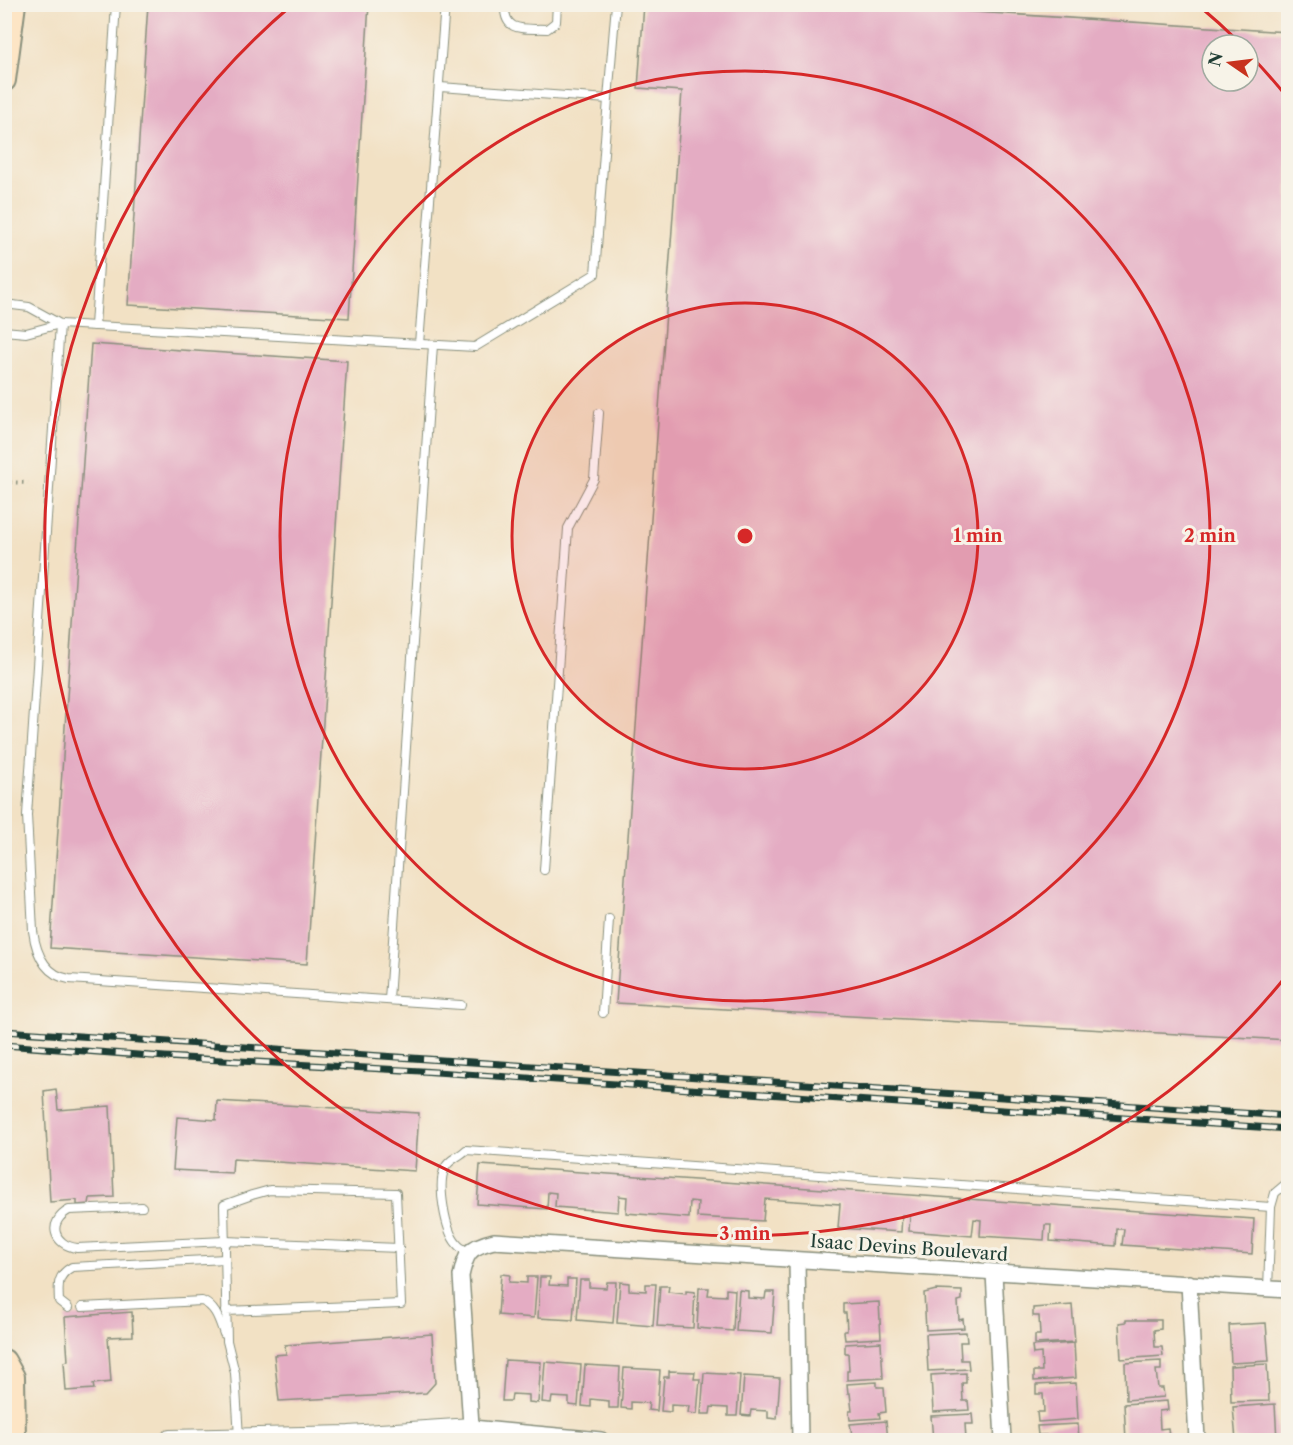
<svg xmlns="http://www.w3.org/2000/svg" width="1293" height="1445" viewBox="0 0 1293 1445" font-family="'Libre Caslon Text',serif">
  <rect width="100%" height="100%" fill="#f7f3e8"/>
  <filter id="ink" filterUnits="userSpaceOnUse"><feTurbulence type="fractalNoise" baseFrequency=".0167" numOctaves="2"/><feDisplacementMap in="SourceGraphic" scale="12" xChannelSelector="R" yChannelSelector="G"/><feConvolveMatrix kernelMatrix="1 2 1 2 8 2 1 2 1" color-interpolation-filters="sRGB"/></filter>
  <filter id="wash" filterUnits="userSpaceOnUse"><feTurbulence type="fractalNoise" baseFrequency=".008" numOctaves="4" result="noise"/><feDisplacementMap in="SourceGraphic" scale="24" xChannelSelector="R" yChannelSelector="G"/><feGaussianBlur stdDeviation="1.35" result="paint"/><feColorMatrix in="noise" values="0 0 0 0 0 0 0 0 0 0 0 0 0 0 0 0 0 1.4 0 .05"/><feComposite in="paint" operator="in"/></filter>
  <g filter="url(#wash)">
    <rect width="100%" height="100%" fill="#f2e1c4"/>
    <g id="blocks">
      <g fill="#e4acc3" fill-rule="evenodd">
        <polygon points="148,4 369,4 349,318 128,305"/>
        <path d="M644,4h207l437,28v1008l-672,-37 66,-912 -44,-3zM1212,45h36v36h-36z"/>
        <polygon points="91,344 347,361 307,964 50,948"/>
        <polygon points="56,1089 58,1110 110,1106 114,1197 90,1198 89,1204 77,1205 77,1200 50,1202 44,1091"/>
        <polygon points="217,1101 419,1113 415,1171 233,1159 232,1173 173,1170 177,1117 216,1120"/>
        <polygon points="480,1165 1254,1219 1252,1254 1122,1245 1124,1229 1117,1229 1116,1246 1050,1241 1051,1225 1045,1225 1044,1240 980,1236 981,1220 974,1219 972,1236 909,1231 910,1216 902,1215 901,1232 838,1228 840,1204 765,1199 763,1221 697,1217 698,1202 690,1201 689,1218 626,1213 627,1197 619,1196 618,1212 555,1207 556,1193 548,1192 547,1209 477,1204"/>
        <polygon points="501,1274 510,1275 509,1282 527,1283 527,1277 537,1277 534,1318 498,1315"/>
        <polygon points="540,1277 550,1277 549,1285 567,1286 567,1279 576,1279 573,1320 538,1318"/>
        <polygon points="580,1280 589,1280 589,1287 606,1288 607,1282 616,1282 613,1323 577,1320"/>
        <polygon points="620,1282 629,1283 629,1290 646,1291 646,1284 656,1284 653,1326 617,1323"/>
        <polygon points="660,1286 669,1286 668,1292 686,1294 686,1291 695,1292 693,1328 657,1326"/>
        <polygon points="699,1288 709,1288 708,1295 726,1296 726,1289 735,1290 733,1331 697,1328"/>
        <polygon points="739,1290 748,1291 748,1298 765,1299 766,1292 775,1292 772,1333 736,1331"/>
        <polygon points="936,1290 962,1291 962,1300 958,1301 959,1320 963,1319 964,1328 926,1330 924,1293"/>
        <polygon points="879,1302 881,1338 845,1340 844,1331 847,1331 846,1313 843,1313 843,1304"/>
        <polygon points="1072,1305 1075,1342 1035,1344 1035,1335 1040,1335 1039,1316 1033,1316 1033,1308"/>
        <polygon points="132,1312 133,1336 108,1337 111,1382 93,1384 94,1389 66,1391 64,1362 68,1361 65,1317"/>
        <polygon points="1126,1320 1161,1320 1161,1329 1154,1330 1155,1347 1162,1347 1163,1356 1121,1359 1119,1323 1126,1322"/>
        <polygon points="1266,1323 1269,1361 1231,1363 1229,1325"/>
        <polygon points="966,1332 967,1342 960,1342 961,1360 968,1360 969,1369 928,1371 926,1334"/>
        <polygon points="432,1334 435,1383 426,1393 279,1401 274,1355 286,1354 285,1345"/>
        <polygon points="881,1342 883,1378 847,1380 847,1371 849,1371 848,1353 845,1353 845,1344"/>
        <polygon points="1074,1343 1076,1378 1034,1381 1034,1371 1042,1371 1041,1353 1033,1354 1032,1346"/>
        <polygon points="505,1360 541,1362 538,1403 529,1402 529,1395 512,1394 511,1401 502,1401"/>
        <polygon points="1161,1361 1161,1370 1156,1370 1158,1388 1163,1388 1164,1397 1126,1400 1125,1363"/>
        <polygon points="545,1362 581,1365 578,1406 569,1405 569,1398 552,1397 551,1403 542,1402"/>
        <polygon points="1267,1364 1269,1401 1231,1402 1230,1366"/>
        <polygon points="585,1365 620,1367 618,1408 609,1408 609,1401 591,1399 591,1407 582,1406"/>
        <polygon points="624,1368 660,1370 657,1411 648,1410 649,1403 631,1402 631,1409 621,1408"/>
        <polygon points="669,1371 695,1372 694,1379 700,1379 697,1414 688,1413 689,1406 671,1405 671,1412 661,1411 664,1377 669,1377"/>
        <polygon points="704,1373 740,1375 737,1416 728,1416 728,1408 711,1407 710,1414 701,1414"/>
        <polygon points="966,1373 966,1383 962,1383 963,1401 968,1401 969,1410 933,1412 931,1375"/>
        <polygon points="744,1376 780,1378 777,1419 768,1418 768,1411 751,1410 750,1416 741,1415"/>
        <polygon points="877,1382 877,1387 884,1387 886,1412 879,1413 880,1418 850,1420 849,1411 852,1411 850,1393 848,1393 847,1384"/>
        <polygon points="1076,1383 1078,1419 1038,1422 1037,1412 1044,1412 1043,1394 1036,1394 1036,1385"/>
        <polygon points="1167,1401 1168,1410 1159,1411 1160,1429 1168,1428 1169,1437 1126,1440 1124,1404"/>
        <polygon points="1275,1404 1277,1440 1236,1440 1233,1407"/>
        <polygon points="972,1414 973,1424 965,1424 966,1440 933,1440 931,1416"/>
        <polygon points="886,1421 888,1440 853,1440 850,1424"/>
        <polygon points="1078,1424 1079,1440 1046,1440 1046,1435 1038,1435 1037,1426"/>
      </g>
    </g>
  </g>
  <g filter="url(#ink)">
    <use href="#blocks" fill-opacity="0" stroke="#888f7c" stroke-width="1.5"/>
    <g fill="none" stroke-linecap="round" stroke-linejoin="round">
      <defs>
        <g id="service">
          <path d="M505,4c-2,30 20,24 42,25l9,-7 1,-18"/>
          <polyline points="440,87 608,99 616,4"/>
          <polyline points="4,304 29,307 60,324"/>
          <path d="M60,324l-33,491 6,116c3,22 12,44 36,48l392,26"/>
          <polyline points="95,326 116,4"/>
          <polyline points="4,331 26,333 60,324 475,347 595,274 608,99"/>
          <polyline points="419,344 445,4"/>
          <polyline points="544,870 568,528 594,479 599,413"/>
          <polyline points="389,1000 433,345"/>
          <polyline points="603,1013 609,919"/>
          <path d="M142,1207l-73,3c-22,12 -16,35 8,38l148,-7 174,7"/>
          <path d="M468,1252c-3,-2 -8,-4 -11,-8 -12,-13 -20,-60 -12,-76 4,-9 14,-11 21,-18l805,57"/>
          <polyline points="1268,1289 1271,1207 1275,1193 1288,1182"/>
          <path d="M82,1307l120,-6c14,6 17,19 22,33"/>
          <path d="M68,1308l-9,-7c-1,-16 -2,-26 13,-34l153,-8"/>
          <polyline points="226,1311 401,1304 396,1193 270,1190 252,1195 224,1205 227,1341 235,1373 239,1437"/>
        </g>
        <g id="minor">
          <polyline points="797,1260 800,1440"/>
          <polyline points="994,1273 1003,1440"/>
          <polyline points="1189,1283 1197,1440"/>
          <polyline points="472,1428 601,1440"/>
          <path d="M472,1440l-11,-164c5,-23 8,-29 33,-35l794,49"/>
        </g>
        <polyline id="tertiary" points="170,1440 349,1436 472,1428"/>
        <g id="secondary">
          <polyline points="4,80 14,4"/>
          <polyline points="4,1361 13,1377 14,1440"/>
        </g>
      </defs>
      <use href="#service" stroke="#888f7c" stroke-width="10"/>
      <use href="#minor" stroke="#888f7c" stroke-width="18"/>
      <use href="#tertiary" stroke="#888f7c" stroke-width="22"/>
      <use href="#secondary" stroke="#888f7c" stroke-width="26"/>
      <polyline stroke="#888f7c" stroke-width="4" stroke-dasharray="1.5 4.5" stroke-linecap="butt" points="4,482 28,483"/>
      <use href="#service" stroke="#fff" stroke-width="8"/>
      <use href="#minor" stroke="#fff" stroke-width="15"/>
      <use href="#tertiary" stroke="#fff" stroke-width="20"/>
      <use href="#secondary" stroke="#fde5c5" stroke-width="22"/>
      <defs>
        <g id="rail">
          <polyline points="4,1031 1288,1116"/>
          <polyline points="4,1045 165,1057 421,1071 1288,1129"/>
        </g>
      </defs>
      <use href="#rail" stroke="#1f3d34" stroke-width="7"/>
      <use href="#rail" stroke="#f7f3e8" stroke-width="4.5" stroke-dasharray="14" stroke-linecap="butt"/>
    </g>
  </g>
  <circle cx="745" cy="536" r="233" fill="#d62828" fill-opacity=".12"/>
  <g fill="none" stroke="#d62828" stroke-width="3">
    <circle cx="745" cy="536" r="233"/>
    <circle cx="745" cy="536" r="465"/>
    <path d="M1287 975A698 698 0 1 1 292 5M1198 5A698 698 0 0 1 1239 42M1251 56A698 698 0 0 1 1287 97"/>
  </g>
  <g text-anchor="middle" stroke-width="6" stroke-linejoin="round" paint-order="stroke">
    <g font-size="18" fill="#1f3d34" stroke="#f7f3e8">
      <text transform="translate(909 1248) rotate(4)" y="6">Isaac Devins Boulevard</text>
    </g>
  </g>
  <circle cx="745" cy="536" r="9" fill="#d62828" stroke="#f7f3e8" stroke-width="3"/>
  <g font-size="18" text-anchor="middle" font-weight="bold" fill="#d62828" stroke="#f7f3e8" stroke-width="6" stroke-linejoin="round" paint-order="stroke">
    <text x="978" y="542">1 min</text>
    <text x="1210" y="542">2 min</text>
    <text x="745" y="1240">3 min</text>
  </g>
  <rect width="1293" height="1445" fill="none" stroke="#f7f3e8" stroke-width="24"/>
  <g transform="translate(1230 63) rotate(284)"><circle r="28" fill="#f7f3e8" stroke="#a1aaa0" stroke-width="1.5"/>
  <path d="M0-4.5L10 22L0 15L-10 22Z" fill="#c8321e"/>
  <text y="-9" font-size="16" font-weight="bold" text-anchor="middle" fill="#1f3d34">N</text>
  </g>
</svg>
